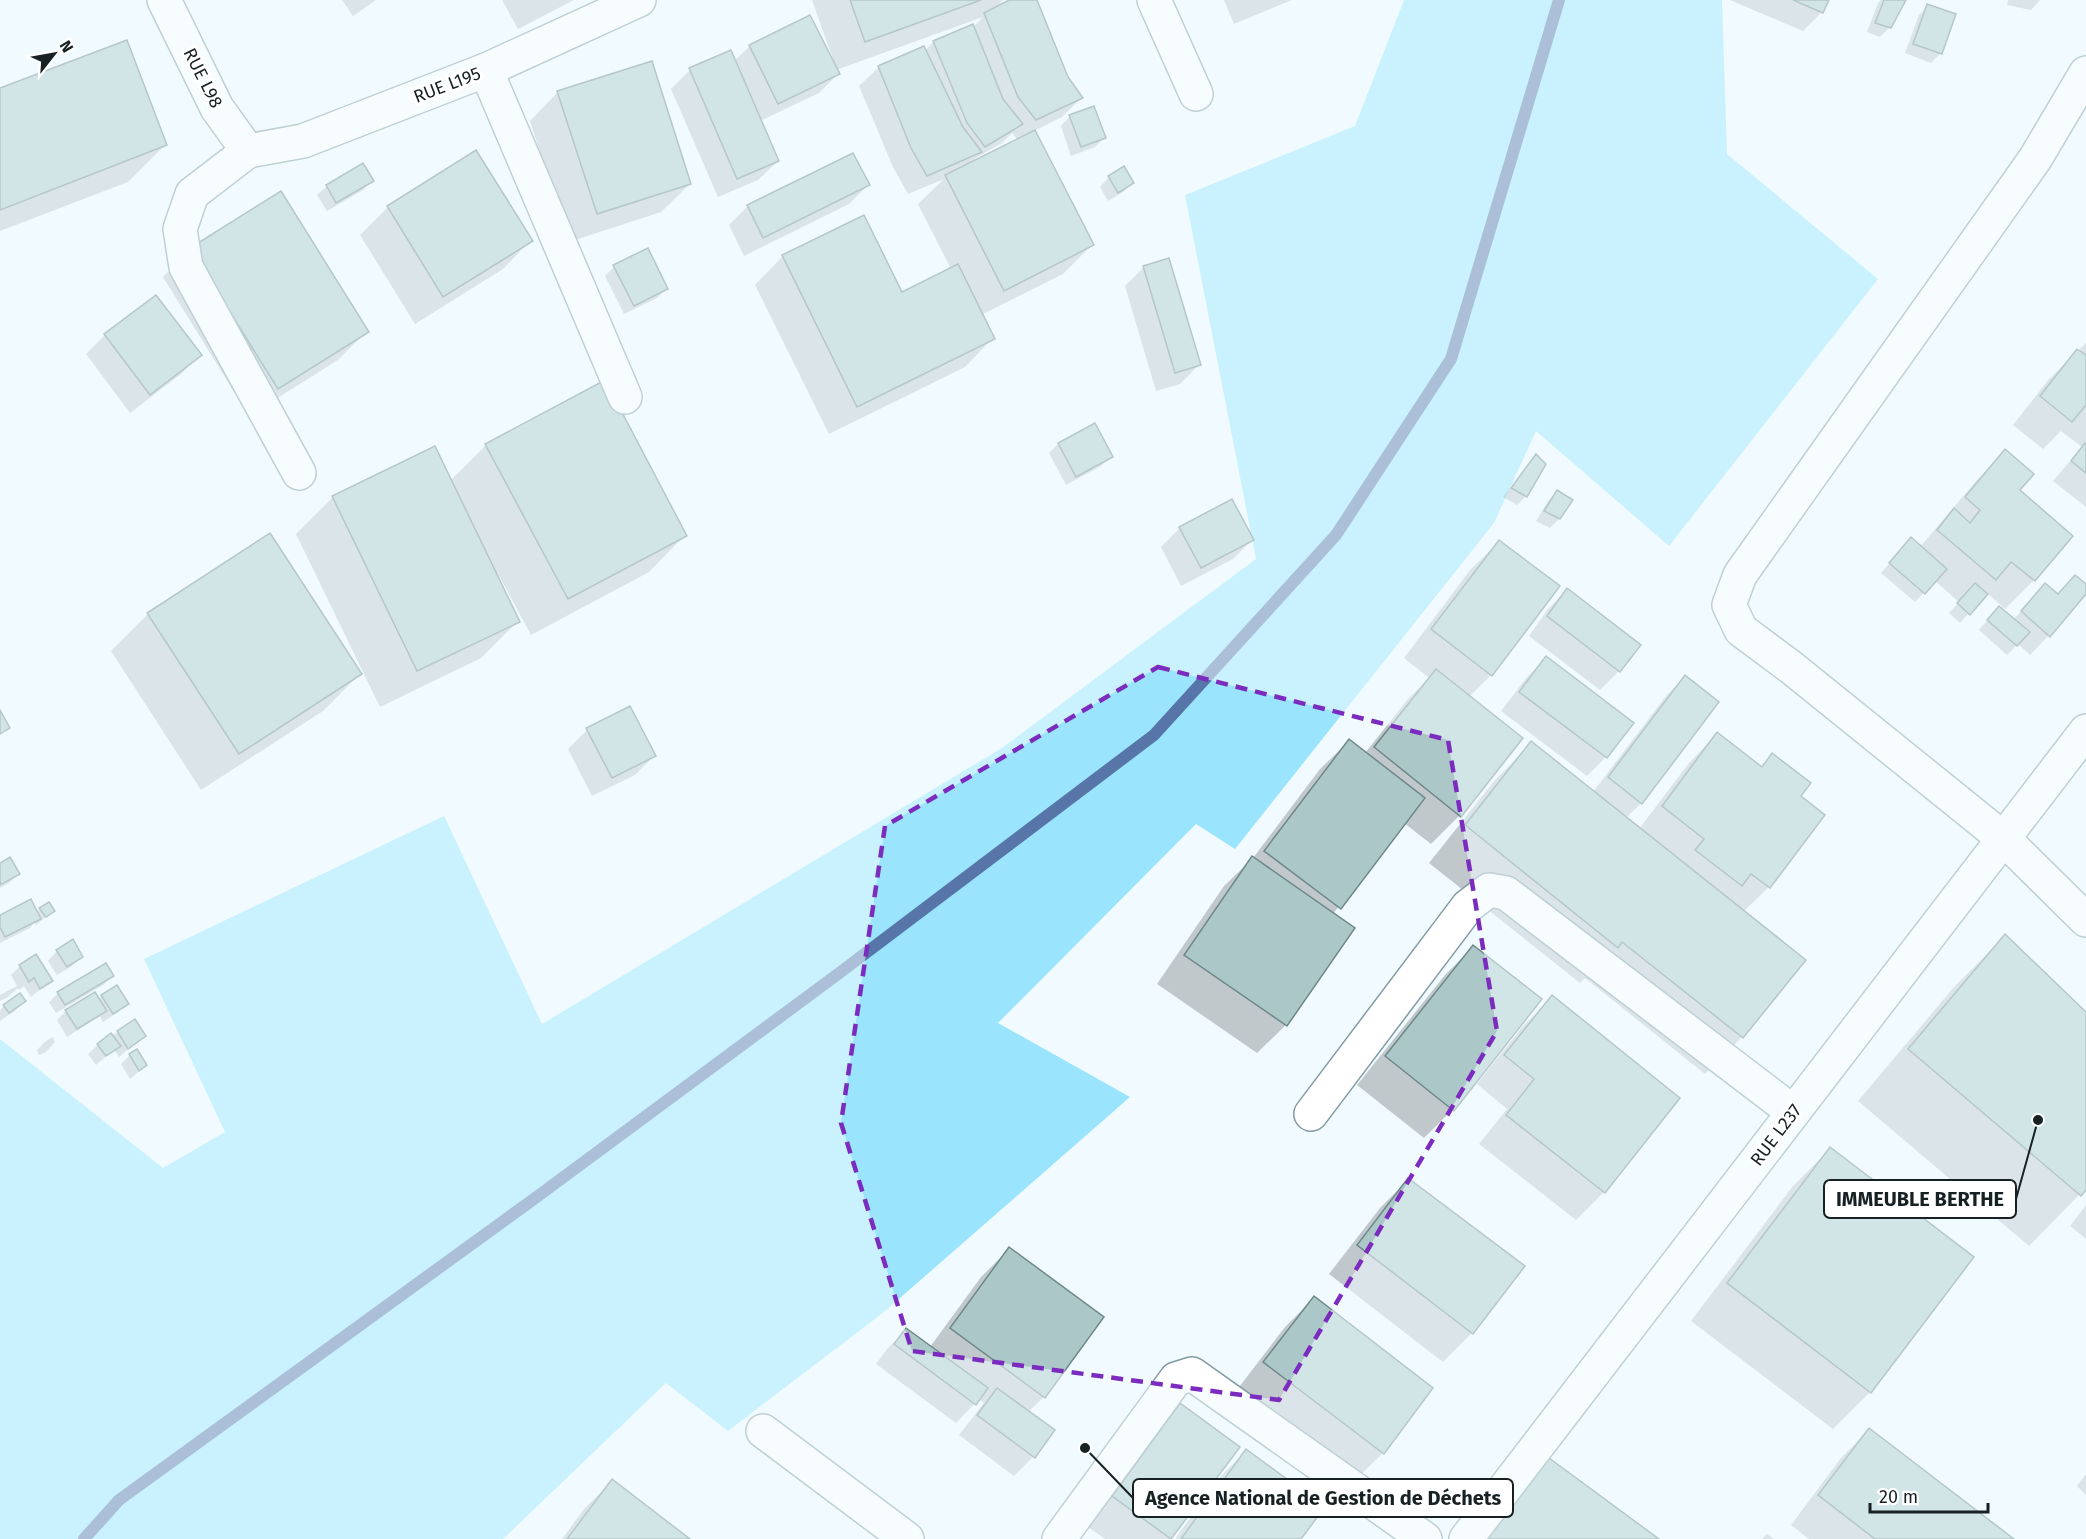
<svg xmlns="http://www.w3.org/2000/svg" width="2086" height="1539" viewBox="0 0 2086 1539" font-family="'Fira Sans',sans-serif">
  <rect width="100%" height="100%" fill="#f1fbff"/>
  <polygon fill="#9ae5fd" points="1404,0 1722,0 1727,154 1878,279 1669,546 1536,431 1494,523 1235,849 1196,824 998,1023 1130,1097 884,1312 728,1431 666,1383 503,1539 0,1539 0,1039 163,1168 225,1132 144,959 444,816 542,1024 1002,748 1256,559 1185,195 1355,126"/>
  <g fill="#0003" fill-rule="evenodd">
    <polygon points="342,0 376,0 353,16"/>
    <polygon points="502,0 574,0 518,29"/>
    <path d="M812,0h191l-9,9 18,-9h24l31,77 14,21 -19,19 -28,14 58,114 -29,29 -82,41 12,23 -28,29 -136,67 -74,-149 28,-29 118,38 50,-25 -33,-65 26,-25 -36,15 -15,-27 -34,-81 20,-19 46,-16 8,-9 40,-15 10,-10 -147,53 2,4 -19,19 -59,28 18,40 -20,19 -40,17 -47,-108 19,-19 44,-9 16,-15 84,16zM1012,133l6,7 -43,21 -1,-2 28,-16z"/>
    <polygon points="1224,0 1292,0 1234,24"/>
    <polygon points="1730,0 1827,0 1822,12 1803,31"/>
    <polygon points="1881,0 1902,0 1890,27 1880,37 1867,32 1878,3"/>
    <polygon points="2008,0 2040,0 2031,10 2007,5"/>
    <polygon points="1928,6 1954,15 1940,54 1931,63 1905,53 1919,15"/>
    <polygon points="0,90 165,145 128,182 0,231"/>
    <polygon points="558,92 690,184 661,212 569,242 530,121"/>
    <polygon points="1070,116 1104,138 1095,147 1071,156 1061,126"/>
    <polygon points="362,165 372,180 363,190 327,211 317,195 327,186"/>
    <polygon points="1109,177 1132,183 1123,192 1108,201 1100,187"/>
    <polygon points="868,185 849,204 744,256 729,225 748,206"/>
    <polygon points="388,207 531,240 503,269 415,324 360,235"/>
    <polygon points="191,249 367,331 338,360 249,416 163,277"/>
    <polygon points="614,267 666,289 657,298 624,314 605,276"/>
    <polygon points="1144,267 1199,365 1180,384 1156,391 1125,286"/>
    <polygon points="105,335 200,355 181,374 130,413 86,354"/>
    <polygon points="2086,343 2086,507 2053,481 2082,447 2061,431 2043,449 2013,425 2049,379"/>
    <polygon points="1094,425 1111,456 1101,466 1066,485 1049,453 1058,444"/>
    <polygon points="486,445 685,535 649,572 531,635 497,572 495,573 518,621 481,658 380,707 296,534 333,497 450,481"/>
    <polygon points="2005,451 2018,491 2071,536 2034,580 2005,609 1987,593 1960,623 1949,613 1959,602 1935,581 1915,602 1881,573 1911,539 1920,547 1977,480"/>
    <polygon points="1536,456 1526,496 1517,505 1503,497"/>
    <polygon points="1557,492 1571,501 1559,519 1550,528 1536,521 1548,501"/>
    <polygon points="1180,528 1252,540 1233,559 1181,586 1161,547"/>
    <polygon points="1499,542 1558,586 1491,675 1469,697 1459,816 1431,844 1404,823 1333,914 1286,1025 1257,1053 1157,984 1224,886 1253,858 1320,769 1349,741 1365,753 1408,699 1429,678 1404,658 1470,570"/>
    <polygon points="2075,577 2086,586 2086,592 2049,635 2030,655 2018,644 2007,655 1979,630 1990,617 2013,620 2045,585 2057,595"/>
    <polygon points="1567,590 1619,671 1600,690 1529,636 1548,609"/>
    <polygon points="148,614 360,674 323,711 201,790 111,651"/>
    <polygon points="1546,658 1631,724 1606,757 1587,776 1501,711 1527,677"/>
    <polygon points="1685,677 1641,803 1626,818 1639,829 1689,763 1717,734 1760,767 1772,755 1799,797 1769,887 1743,912 1804,960 1742,1037 1705,1074 1585,978 1580,983 1429,863 1495,780 1532,743 1593,792 1666,696"/>
    <polygon points="587,730 654,756 635,775 592,796 568,749"/>
    <polygon points="0,864 18,874 9,883 0,888"/>
    <polygon points="40,909 53,911 36,925 34,923 30,928 0,943 0,917 36,912"/>
    <polygon points="2005,936 2086,1014 2086,1188 2029,1246 1858,1101 1954,987"/>
    <polygon points="1473,947 1540,1000 1452,1110 1424,1138 1357,1085 1445,975"/>
    <polygon points="57,951 81,957 72,966 57,975 48,961"/>
    <polygon points="20,966 51,980 31,997 24,986 19,990 18,988 8,997 0,1001 0,995 17,986 11,975"/>
    <polygon points="112,976 103,985 56,1013 49,1002 58,993"/>
    <polygon points="102,996 127,1004 117,1013 103,1022 100,1016 67,1037 57,1020 66,1011 98,1000"/>
    <polygon points="1552,997 1604,1192 1576,1220 1479,1144 1507,1109 1477,1084 1523,1026"/>
    <polygon points="24,1001 15,1011 0,1021 0,1010 4,1006"/>
    <polygon points="118,1032 144,1036 119,1057 114,1050 96,1065 88,1054 98,1045"/>
    <polygon points="53,1037 55,1042 46,1052 39,1055 37,1050 46,1041"/>
    <polygon points="130,1055 146,1065 130,1079 121,1064"/>
    <polygon points="1830,1149 1870,1392 1833,1429 1691,1321 1793,1186"/>
    <polygon points="1408,1180 1523,1267 1472,1333 1443,1362 1329,1274 1380,1208"/>
    <polygon points="2086,1205 2086,1239 2070,1226"/>
    <polygon points="1009,1249 1102,1317 1044,1397 1028,1412 1053,1431 1033,1457 1014,1476 959,1435 984,1403 979,1399 956,1423 876,1364 887,1349 906,1330 930,1347 981,1277"/>
    <polygon points="1314,1298 1383,1453 1354,1481 1236,1391 1285,1327"/>
    <polygon points="1180,1405 1238,1447 1170,1539 1105,1539 1085,1525 1152,1433"/>
    <polygon points="1869,1430 2012,1539 1809,1539 1791,1525 1841,1458"/>
    <polygon points="1246,1451 1299,1539 1175,1539 1218,1479"/>
    <polygon points="2086,1474 2086,1495 2077,1486"/>
    <polygon points="612,1481 688,1539 562,1539 584,1509"/>
    <polygon points="1767,1534 1774,1539 1762,1539"/>
  </g>
  <g fill="none" stroke-linecap="round" stroke-linejoin="round">
    <polyline stroke="#5775a8" stroke-width="12" points="84,1539 119,1500 538,1196 838,974 1154,735 1336,535 1451,359 1559,0"/>
  </g>
  <g fill="#acc7c8" stroke="#6e8889" stroke-width="1.5">
    <polygon points="850,0 981,0 865,42"/>
    <polygon points="1009,0 1037,0 1068,77 1083,98 1036,120 1018,97 984,13"/>
    <polygon points="1793,0 1829,0 1823,13"/>
    <polygon points="1884,0 1906,0 1891,28 1875,23"/>
    <polygon points="1927,4 1956,14 1942,54 1913,44"/>
    <polygon points="810,15 840,74 778,104 749,45"/>
    <polygon points="973,24 1003,99 1023,124 985,147 967,123 933,41"/>
    <polygon points="127,40 167,145 0,210 0,88"/>
    <polygon points="924,46 963,127 982,152 927,176 911,148 878,66"/>
    <polygon points="731,50 779,161 737,179 689,68"/>
    <polygon points="652,61 691,184 597,214 557,91"/>
    <polygon points="1094,106 1106,138 1081,147 1069,115"/>
    <polygon points="1035,130 1094,245 1004,291 945,175"/>
    <polygon points="476,150 533,241 443,297 387,206"/>
    <polygon points="853,153 870,185 763,238 747,205"/>
    <polygon points="363,163 374,181 336,203 326,185"/>
    <polygon points="1124,166 1134,183 1118,193 1108,176"/>
    <polygon points="281,191 369,332 278,389 190,248"/>
    <polygon points="864,215 902,292 958,264 995,339 857,407 782,255"/>
    <polygon points="648,248 668,289 634,306 613,265"/>
    <polygon points="1169,258 1201,365 1175,373 1143,266"/>
    <polygon points="156,295 202,355 150,395 104,334"/>
    <polygon points="2077,349 2086,355 2086,405 2072,422 2040,396"/>
    <polygon points="605,380 687,536 568,599 485,444"/>
    <polygon points="1095,423 1113,457 1076,477 1058,443"/>
    <polygon points="2085,443 2086,444 2086,473 2071,461"/>
    <polygon points="435,446 520,622 417,671 332,496"/>
    <polygon points="2005,449 2034,474 2020,490 2073,536 2035,581 2011,562 1996,580 1937,530 1954,508 1970,523 1980,510 1965,497"/>
    <polygon points="1536,454 1546,464 1527,497 1511,488"/>
    <polygon points="1557,490 1573,500 1560,519 1544,511"/>
    <polygon points="1232,499 1254,540 1201,568 1179,527"/>
    <polygon points="270,533 362,674 239,754 147,613"/>
    <polygon points="1911,537 1947,569 1925,594 1889,563"/>
    <polygon points="1499,540 1560,586 1492,676 1431,629"/>
    <polygon points="2075,575 2086,584 2086,594 2050,637 2021,611 2045,583 2058,594"/>
    <polygon points="1975,583 1988,594 1970,615 1957,603"/>
    <polygon points="1567,588 1641,645 1620,672 1547,616"/>
    <polygon points="1999,606 2030,632 2017,646 1987,620"/>
    <polygon points="1546,656 1634,723 1607,758 1519,692"/>
    <polygon points="1436,669 1523,738 1461,817 1374,747"/>
    <polygon points="1685,675 1719,702 1642,804 1608,777"/>
    <polygon points="630,706 656,756 612,778 586,728"/>
    <polygon points="0,710 10,728 0,734"/>
    <polygon points="1717,732 1762,767 1772,753 1811,783 1801,796 1825,815 1770,888 1751,874 1742,886 1695,850 1704,839 1662,806"/>
    <polygon points="1349,739 1425,798 1341,909 1264,851"/>
    <polygon points="1531,741 1806,960 1743,1038 1622,942 1618,948 1465,825"/>
    <polygon points="1252,856 1355,928 1287,1026 1184,955"/>
    <polygon points="10,857 20,874 0,885 0,863"/>
    <polygon points="31,899 41,919 5,937 0,927 0,915"/>
    <polygon points="49,902 55,911 46,917 39,908"/>
    <polygon points="2005,934 2086,1012 2086,1190 2081,1196 1908,1049"/>
    <polygon points="73,939 83,957 67,967 56,950"/>
    <polygon points="1473,945 1542,999 1454,1111 1385,1056"/>
    <polygon points="36,954 53,981 40,989 34,978 29,982 19,965"/>
    <polygon points="106,963 114,976 65,1005 57,992"/>
    <polygon points="117,985 129,1004 113,1014 101,995"/>
    <polygon points="95,992 107,1011 77,1029 65,1010"/>
    <polygon points="20,993 26,1001 9,1013 3,1005"/>
    <polygon points="1552,995 1680,1098 1605,1193 1506,1115 1534,1079 1504,1055"/>
    <polygon points="135,1019 146,1036 128,1049 117,1031"/>
    <polygon points="111,1033 121,1046 106,1056 97,1044"/>
    <polygon points="137,1049 147,1065 139,1071 129,1054"/>
    <polygon points="1830,1147 1974,1257 1871,1393 1727,1283"/>
    <polygon points="1408,1178 1525,1266 1473,1334 1357,1245"/>
    <polygon points="1009,1247 1104,1317 1045,1398 950,1328"/>
    <polygon points="1314,1296 1433,1388 1384,1454 1263,1362"/>
    <polygon points="906,1328 988,1388 976,1405 894,1344"/>
    <polygon points="997,1388 1055,1430 1035,1458 977,1415"/>
    <polygon points="1180,1403 1240,1447 1171,1539 1112,1496"/>
    <polygon points="1869,1428 2014,1539 1875,1539 1818,1495"/>
    <polygon points="1246,1449 1325,1507 1301,1539 1181,1539"/>
    <polygon points="1545,1455 1659,1539 1485,1539"/>
    <polygon points="612,1479 690,1539 567,1539"/>
  </g>
  <g fill="none" stroke-linecap="round" stroke-linejoin="round">
    <defs>
      <g id="minor">
        <polyline points="164,0 217,108 248,151"/>
        <polyline points="1154,0 1196,94"/>
        <polyline points="486,70 625,397"/>
        <polyline points="2086,73 2035,159 1740,575 1729,605 1741,630 1792,668 2004,839 2086,920"/>
        <polyline points="299,473 186,267 180,229 192,194 248,151 303,141 486,70 639,0"/>
        <polyline points="1311,1114 1468,906 1489,890 1506,893 1793,1112"/>
        <polyline points="763,1431 907,1539"/>
        <polyline points="1059,1539 1176,1379 1192,1374 1425,1539"/>
        <polyline points="1466,1539 2086,731"/>
      </g>
    </defs>
    <use href="#minor" stroke="#839ba3" stroke-width="36"/>
    <use href="#minor" stroke="#fff" stroke-width="33"/>
  </g>
  <path d="M0 0H2086V1539H0ZM1158,667l290,73 49,291 -218,369 -367,-49 -71,-228 44,-297z" fill="#f1fbff" fill-opacity=".55" fill-rule="evenodd"/>
  <path fill="none" stroke="#7b2cbf" stroke-width="4.5" stroke-dasharray="12 8" stroke-linejoin="round" d="M1158,667l290,73 49,291 -218,369 -367,-49 -71,-228 44,-297z"/>
  <g text-anchor="middle" stroke-width="6" stroke-linejoin="round" paint-order="stroke">
    <g font-size="18" fill="#172124" stroke="#fff">
      <text transform="translate(203 78) rotate(63)" y="6">RUE L98</text>
      <text transform="translate(447 85) rotate(-21)" y="6">RUE L195</text>
      <text transform="translate(1776 1135) rotate(-53)" y="6">RUE L237</text>
    </g>
  </g>
  <path fill="none" stroke="#172124" stroke-width="2" d="M2038 1120L2016 1199M1085 1448L1133 1498"/>
  <g fill="#172124" stroke="#fff" stroke-width="2">
    <circle cx="2038" cy="1120" r="6"/>
    <circle cx="1085" cy="1448" r="6"/>
  </g>
  <g fill="#fff" stroke="#172124" stroke-width="2">
    <rect x="1824" y="1180" width="192" height="38" rx="6"/>
    <rect x="1133" y="1479" width="380" height="38" rx="6"/>
  </g>
  <g font-size="20" text-anchor="middle" font-weight="bold" fill="#172124">
    <text x="1920" y="1206">IMMEUBLE BERTHE</text>
    <text x="1323" y="1505">Agence National de Gestion de Déchets</text>
  </g>
  <g transform="translate(54 54) rotate(59)" stroke="#ffffff" stroke-width="4.5" paint-order="stroke">
  <path d="M0-4.5L10 22L0 15L-10 22Z" fill="#172124"/>
  <text y="-9" font-size="16" font-weight="bold" text-anchor="middle" fill="#172124">N</text>
  </g>
  <path d="M1870 1503v9h118v-9" fill="none" stroke="#172124" stroke-width="3"/>
  <text x="1879" y="1503" font-size="18" fill="#172124" stroke="#ffffff" stroke-width="4.5" paint-order="stroke">20 m</text>
</svg>
